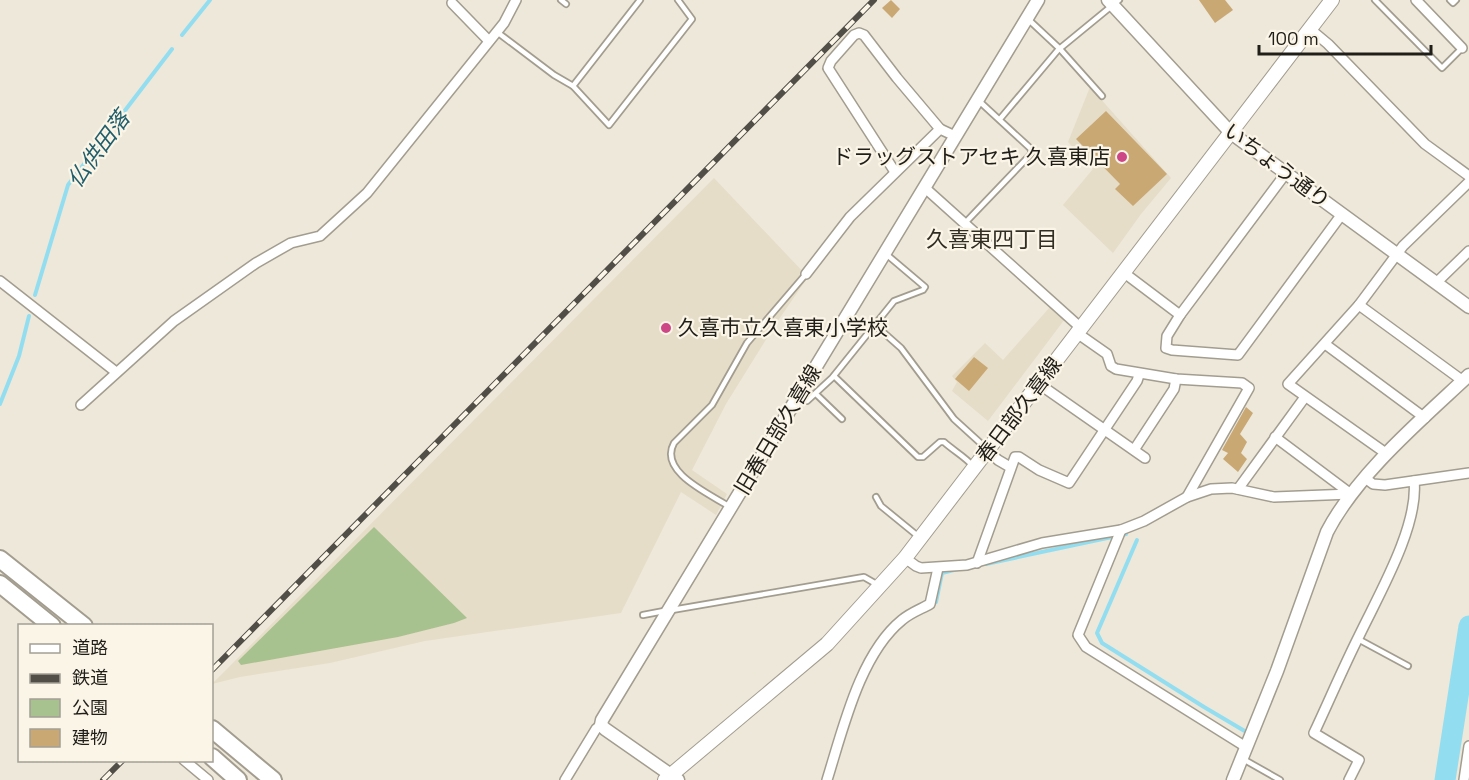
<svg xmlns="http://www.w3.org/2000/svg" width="1469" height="780" viewBox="0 0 1469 780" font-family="'Space Grotesk','Noto Sans JP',sans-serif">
  <rect width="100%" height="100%" fill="#eee8da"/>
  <g fill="#e6ddc8">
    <polygon points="1090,87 1171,178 1141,214 1113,253 1063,205 1093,169 1068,142"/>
    <polygon points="714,178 808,277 775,325 726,404 692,470 727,494 723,502 716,515 681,492 621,613 425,641 330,663 240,677 212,684"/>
    <polygon points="1050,307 1065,319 988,421 952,391 957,382 952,376 985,343 1003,360"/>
  </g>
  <polygon fill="#a8c28f" points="374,527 467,618 454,623 398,637 241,665 238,661"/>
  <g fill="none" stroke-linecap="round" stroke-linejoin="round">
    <g stroke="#92def0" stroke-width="4">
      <polyline points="182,35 210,0"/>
      <polyline points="35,295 68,185 172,49"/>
      <polyline points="0,404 19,356 29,316"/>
      <polyline points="1137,540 1097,633 1102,643 1204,707 1248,733"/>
      <polyline points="986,564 1126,534"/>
      <polyline points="931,605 936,602 942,573 958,569"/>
    </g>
    <polyline stroke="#92def0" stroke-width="21" points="1445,780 1469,626"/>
  </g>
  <g fill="#c9a874">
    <polygon points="891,0 900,9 892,18 882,8"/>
    <polygon points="1199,0 1225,0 1233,10 1215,23"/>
    <polygon points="1106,111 1167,174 1133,206 1115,189 1120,184 1076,139"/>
    <polygon points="974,357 988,368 969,391 955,379"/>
    <polygon points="1246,407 1253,413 1240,434 1247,442 1241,453 1247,459 1238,472 1223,459 1228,453 1222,450"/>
  </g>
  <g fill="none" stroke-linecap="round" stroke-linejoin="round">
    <defs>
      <g id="lane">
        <polyline points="561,0 566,4"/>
        <polyline points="1375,0 1442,68 1462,48"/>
        <polyline points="1450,0 1453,3 1456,0"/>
        <polyline points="1029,20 1060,49 1102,96"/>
        <polyline points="497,32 554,75 573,86 609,125 692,19 678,0"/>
        <polyline points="573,86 640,0"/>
        <polyline points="1000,119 1058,50 1119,0"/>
        <polyline points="965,223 1032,153 1030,148 979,101"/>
        <polyline points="875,325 901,348 954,419 987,449"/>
        <path d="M834,376l84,81h5l17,-15h4c10,9 20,14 29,24"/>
        <polyline points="816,394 842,419"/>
        <polyline points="799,397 807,401 832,378 894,301 923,290 925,287 886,254"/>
        <polyline points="876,497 881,506 919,537"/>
        <path d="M730,507c-20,-13 -72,-35 -56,-64l38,-38 35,-62 59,-69"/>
        <polyline points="672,610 858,578 864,577 878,585"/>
        <polyline points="643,615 664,611"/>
        <polyline points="1358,639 1408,666"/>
        <polyline points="1243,759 1280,780"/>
      </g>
      <g id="street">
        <polyline points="1416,0 1462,48"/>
        <polyline points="452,3 489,41"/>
        <polyline points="1310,29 1328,44 1425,144 1469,176"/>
        <polyline points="895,172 828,68 831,61 854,35 859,33 864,35 897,78 940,129"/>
        <polyline points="1286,173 1180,315 1167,336 1166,348 1172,350 1238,355 1342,214"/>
        <polyline points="924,187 1081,328"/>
        <polyline points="1123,272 1180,315"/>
        <polyline points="806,274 850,217 940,129 955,136"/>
        <polyline points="0,281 116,372"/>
        <polyline points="1436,283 1469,251"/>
        <polyline points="1359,305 1463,381"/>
        <polyline points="1077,333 1107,354 1111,366 1116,369 1176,379 1242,383 1249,388 1187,497"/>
        <polyline points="1325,344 1425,418"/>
        <polyline points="1039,384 1145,458"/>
        <polyline points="81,405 174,321 256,263 291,243 320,236 367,193 504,23 516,0"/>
        <polyline points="1275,437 1351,494"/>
        <polyline points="1134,450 1174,389 1176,379"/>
        <polyline points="988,451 998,460 1010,467"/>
        <polyline points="1387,454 1288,384 1359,305 1403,246 1469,182"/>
        <polyline points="1365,478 1373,484 1385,485 1469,473"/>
        <polyline points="1238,489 1305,397"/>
        <polyline points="1121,530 1078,635 1086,647 1246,747"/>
        <polyline points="905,558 916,566 921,568 967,565 1042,543 1121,530 1144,521 1187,497 1211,489 1232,488 1274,497 1351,494"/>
        <polyline points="977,563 1015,457 1019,457 1039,470 1069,483 1137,381 1139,375"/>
        <polyline points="184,760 208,780"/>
        <polyline points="565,780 596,729 601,725"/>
        <path d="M827,780c16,-51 33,-126 75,-160 8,-7 19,-11 28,-16l8,-36"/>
        <path d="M1349,780l10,-20 -45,-27c15,-32 29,-65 45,-97 19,-40 60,-110 55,-155"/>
        <polyline points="1464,780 1469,746"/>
      </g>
      <g id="secondary">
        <polyline points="1108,0 1231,133 1469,307"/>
        <polyline points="678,780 605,729 601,725 602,720 1038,0"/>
        <path d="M1233,780l44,-109 50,-139c30,-58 94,-112 142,-157"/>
      </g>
      <polyline id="primary" points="665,780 827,644 905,558 1332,0"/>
      <g id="highway">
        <polyline points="0,559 84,626"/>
        <polyline points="0,584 52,626"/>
        <polyline points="212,729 273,780"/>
        <polyline points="212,757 238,780"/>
      </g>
    </defs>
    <use href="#lane" stroke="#a39d90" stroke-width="8"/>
    <use href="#street" stroke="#a39d90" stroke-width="12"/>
    <use href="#secondary" stroke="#a39d90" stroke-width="15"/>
    <use href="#primary" stroke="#a39d90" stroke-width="16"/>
    <use href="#highway" stroke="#a39d90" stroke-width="20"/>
    <use href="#lane" stroke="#fff" stroke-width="4.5"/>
    <use href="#street" stroke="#fff" stroke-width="9"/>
    <use href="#secondary" stroke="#fff" stroke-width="12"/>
    <use href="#primary" stroke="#fff" stroke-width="14"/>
    <use href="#highway" stroke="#fff" stroke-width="16"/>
    <defs>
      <g id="rail">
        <polyline points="212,670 874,0"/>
        <polyline points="103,780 123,760"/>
      </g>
    </defs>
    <use href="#rail" stroke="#514e47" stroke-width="6"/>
    <use href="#rail" stroke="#fbf5e7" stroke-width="4" stroke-dasharray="11" stroke-linecap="butt"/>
  </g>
  <g fill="#cd4685" stroke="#fbf5e7" stroke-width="2">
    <circle cx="1122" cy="157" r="6"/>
    <circle cx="666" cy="328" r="6"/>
  </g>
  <g text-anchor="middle" stroke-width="4.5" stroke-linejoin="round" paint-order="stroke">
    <g font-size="21" fill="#201e19" stroke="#fbf5e7" text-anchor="end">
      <text x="1110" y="164">ドラッグストアセキ 久喜東店</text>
      <text x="678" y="335" text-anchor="start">久喜市立久喜東小学校</text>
    </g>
    <g font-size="21" fill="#201e19" stroke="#fbf5e7">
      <text transform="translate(1277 166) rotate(37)" y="7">いちょう通り</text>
      <text transform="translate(1019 410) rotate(-53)" y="7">春日部久喜線</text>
      <text transform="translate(778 430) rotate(-59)" y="7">旧春日部久喜線</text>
    </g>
    <g font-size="22" font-style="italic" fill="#205e6b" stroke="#fbf5e7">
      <text transform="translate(98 149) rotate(-54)" y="8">仏供田落</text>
    </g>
    <g font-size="22" fill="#332e24" stroke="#fbf5e7">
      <text x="992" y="247">久喜東四丁目</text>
    </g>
  </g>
  <rect x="18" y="624" width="195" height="138" fill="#fbf5e7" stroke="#a39f95" stroke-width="1.5"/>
  <rect x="30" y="644" width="30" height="9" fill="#ffffff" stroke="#a39f95" stroke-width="1.5"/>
  <text x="72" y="654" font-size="18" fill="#201e19">道路</text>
  <rect x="30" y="674" width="30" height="9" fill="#514e47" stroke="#a39f95" stroke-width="1.5"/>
  <text x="72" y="684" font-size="18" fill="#201e19">鉄道</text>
  <rect x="30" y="699" width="30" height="18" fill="#a8c28f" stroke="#a39f95" stroke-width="1.5"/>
  <text x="72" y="714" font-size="18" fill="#201e19">公園</text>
  <rect x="30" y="729" width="30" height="18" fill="#c9a874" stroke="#a39f95" stroke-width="1.5"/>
  <text x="72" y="744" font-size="18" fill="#201e19">建物</text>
  <path d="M1259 45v9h172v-9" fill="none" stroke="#201e19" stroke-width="3"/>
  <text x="1268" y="45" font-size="18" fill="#201e19" stroke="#fbf5e7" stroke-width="4.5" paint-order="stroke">100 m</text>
</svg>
